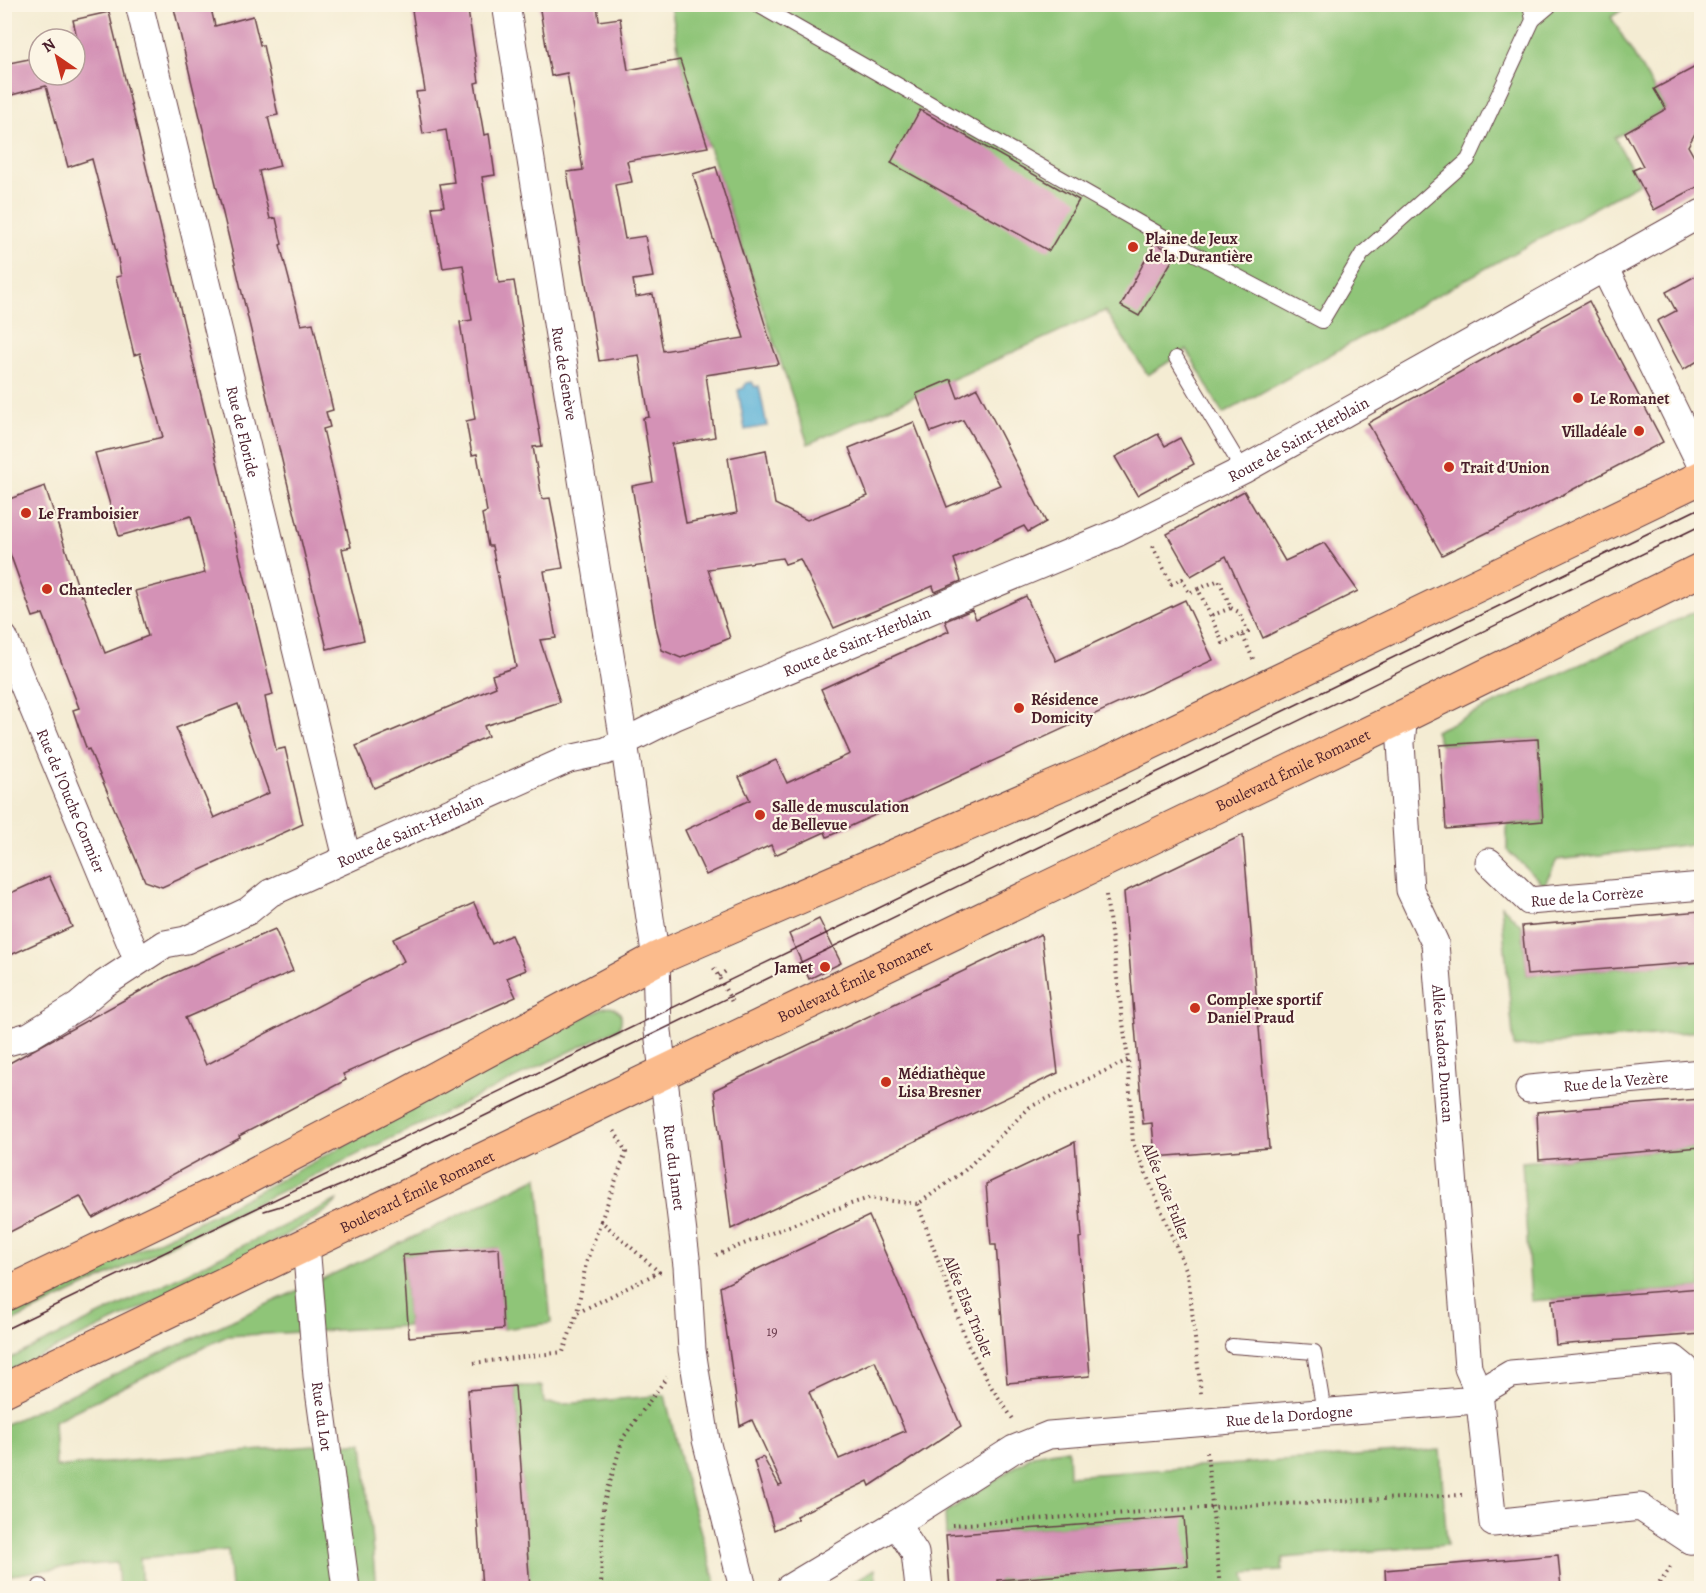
<svg xmlns="http://www.w3.org/2000/svg" width="1706" height="1593" viewBox="0 0 1706 1593" font-family="Alegreya,serif">
  <rect width="100%" height="100%" fill="#fcf5e5"/>
  <filter id="ink" filterUnits="userSpaceOnUse"><feTurbulence type="fractalNoise" baseFrequency=".0167" numOctaves="2"/><feDisplacementMap in="SourceGraphic" scale="12" xChannelSelector="R" yChannelSelector="G"/><feConvolveMatrix kernelMatrix="1 2 1 2 8 2 1 2 1" color-interpolation-filters="sRGB"/></filter>
  <filter id="wash" filterUnits="userSpaceOnUse"><feTurbulence type="fractalNoise" baseFrequency=".008" numOctaves="4" result="noise"/><feDisplacementMap in="SourceGraphic" scale="24" xChannelSelector="R" yChannelSelector="G"/><feGaussianBlur stdDeviation="1.35" result="paint"/><feColorMatrix in="noise" values="0 0 0 0 0 0 0 0 0 0 0 0 0 0 0 0 0 1.4 0 .05"/><feComposite in="paint" operator="in"/></filter>
  <g filter="url(#wash)">
    <rect width="100%" height="100%" fill="#f4ecd3"/>
    <g fill="#8fc578" stroke="#6c7252" stroke-width="1.5">
      <polygon points="671,5 1630,5 1611,17 1666,109 1615,138 1640,183 1223,414 1187,350 1148,375 1105,311 808,444 680,60"/>
      <polygon points="1701,609 1701,843 1557,860 1544,885 1507,850 1507,824 1543,821 1538,739 1440,745 1435,731"/>
      <polygon points="1501,905 1522,926 1527,975 1701,962 1701,1031 1514,1047"/>
      <path d="M610,1006c11,4 14,11 9,22l-614,297v-12c72,-35 145,-67 217,-103 128,-66 252,-137 380,-202z"/>
      <polygon points="1701,1147 1701,1288 1531,1301 1522,1162"/>
      <polygon points="538,1177 551,1323 503,1329 498,1248 403,1255 408,1326 227,1336 54,1421 56,1467 363,1442 376,1588 231,1588 228,1550 140,1558 142,1588 119,1588 117,1563 73,1566 5,1576 4,1425 405,1241"/>
      <path d="M337,1200c-8,24 -290,152 -332,172v-11z"/>
      <polygon points="515,1386 542,1386 544,1403 564,1404 665,1395 682,1467 717,1588 530,1588"/>
      <polygon points="1068,1449 1069,1476 1440,1450 1447,1545 1283,1558 1282,1571 1245,1573 1247,1588 998,1588 998,1580 1188,1565 1183,1517 946,1535 945,1513 1033,1455"/>
      <polygon points="875,1569 877,1588 842,1588"/>
    </g>
    <polygon fill="#5bb2d8" stroke="#526882" stroke-width="1.5" points="752,382 755,387 759,386 767,426 745,430 738,390 744,388 746,383"/>
    <g id="blocks">
      <g fill="#d492b6" fill-rule="evenodd">
        <polygon points="173,4 210,4 215,26 253,16 260,45 263,45 278,115 268,117 280,166 259,171 270,219 276,218 282,244 280,245 301,325 313,323 333,410 326,412 330,427 323,429 351,547 342,549 364,640 327,649"/>
        <polygon points="411,4 467,4 479,82 475,83 484,135 489,134 495,175 482,177 489,222 499,283 514,281 542,446 533,447 538,475 542,499 550,498 563,568 544,571 556,638 540,640 560,702 484,726 488,736 374,788 356,746 496,687 492,675 516,667 492,546 488,546 482,514 487,512 477,454 472,455 466,421 475,419 460,322 472,320 463,265 443,268 432,207 444,206 440,184 454,182 446,130 423,134 416,92 425,91"/>
        <polygon points="539,4 597,4 599,21 620,18 628,70 680,60 708,147 627,161 632,182 615,185 625,239 645,236 653,277 633,280 636,297 653,294 663,351 744,338 693,174 716,167 768,334 779,364 706,375 715,437 672,444 686,523 737,513 728,458 766,450 775,504 807,520 868,496 849,448 914,422 947,507 1000,485 963,420 931,432 916,394 951,379 958,398 977,388 1046,522 1028,532 1024,526 954,559 961,581 935,592 933,586 834,628 800,559 785,564 782,558 708,569 730,638 681,658 662,650 656,627 632,486 653,482 643,418 649,417 639,355 599,361 567,172 583,170 572,104 567,73 551,76"/>
        <path d="M109,12l164,683 -8,2 11,53 9,-2 18,76 -141,63 -17,-6 -56,-132 -2,1 -8,-22 -6,-18 6,-2 -36,-94 -10,3 -29,-80v-36l41,-15 36,110 2,-1 22,58 43,-17 -13,-45 70,-18 -14,-57 -72,20 -24,-83 68,-16 -23,-84 -6,2 -18,-78 5,-1 -3,-17 -26,-100 -24,8 -22,-81 -42,11v-33l35,-7v18h36v-27l4,-1 -6,-27zM238,704l31,89 -55,25 -38,-90z"/>
        <polygon points="1701,64 1701,126 1698,128 1688,146 1701,169 1701,185 1654,210 1633,170 1643,166 1625,132 1666,109 1654,89"/>
        <polygon points="920,110 1079,200 1049,251 891,163"/>
        <polygon points="1154,243 1176,254 1139,316 1121,306"/>
        <polygon points="1701,273 1701,359 1683,370 1657,321 1676,311 1666,292"/>
        <polygon points="1589,301 1663,442 1547,503 1442,555 1368,423"/>
        <polygon points="1158,434 1165,446 1180,438 1194,464 1137,495 1115,457"/>
        <polygon points="1244,491 1285,561 1324,543 1358,591 1263,638 1226,556 1191,576 1167,534"/>
        <polygon points="1026,596 1056,661 1185,600 1213,660 827,837 825,832 775,855 771,845 706,875 685,830 750,800 739,777 776,760 787,783 850,754 821,689 949,631 945,621 972,610 976,619"/>
        <polygon points="1538,739 1543,821 1446,829 1440,745"/>
        <polygon points="1243,835 1269,1148 1155,1157 1152,1123 1143,1124 1124,892"/>
        <polygon points="49,876 72,927 4,958 4,896"/>
        <polygon points="474,903 492,944 511,935 526,970 507,978 516,997 343,1074 346,1080 239,1136 240,1138 93,1218 80,1196 4,1235 4,1066 166,977 275,929 293,971 185,1018 206,1065 404,961 393,939"/>
        <polygon points="1701,911 1701,962 1527,975 1522,926"/>
        <polygon points="819,919 841,963 809,979 789,934"/>
        <polygon points="1041,934 1058,1073 731,1229 714,1090"/>
        <polygon points="1701,1099 1701,1147 1539,1160 1537,1112"/>
        <polygon points="1075,1142 1082,1237 1079,1238 1090,1376 1007,1383 996,1245 991,1245 986,1184"/>
        <path d="M869,1216l92,210 -91,60 -2,-5 -72,35 2,3 -24,11 -20,-69 9,-4 16,29 3,-1 -30,-65 -12,6 -20,-139zM875,1361l30,70 -66,28 -30,-67z"/>
        <polygon points="499,1248 503,1329 409,1337 403,1255"/>
        <polygon points="1701,1288 1701,1334 1556,1345 1552,1300"/>
        <polygon points="515,1386 530,1588 482,1588 468,1390"/>
        <polygon points="1184,1517 1188,1566 998,1580 998,1588 950,1588 946,1535"/>
        <polygon points="1558,1555 1561,1588 1386,1588 1385,1570"/>
      </g>
    </g>
  </g>
  <g filter="url(#ink)">
    <use href="#blocks" fill-opacity="0" stroke="#643e44" stroke-width="1.5"/>
    <g fill="none" stroke-linecap="round" stroke-linejoin="round">
      <defs>
        <g id="service">
          <polyline points="756,4 1182,247 1322,321 1362,254 1468,160 1533,20 1530,4"/>
          <polyline points="1533,20 1552,4"/>
          <polyline points="1176,358 1243,470"/>
          <polyline points="1232,1346 1314,1352 1324,1412"/>
          <polyline points="40,1586 40,1588"/>
        </g>
        <g id="minor">
          <path id="s1" d="M139,4l208,854"/>
          <path id="s2" d="M506,4l118,738 32,217 2,72 29,235 5,84 14,90 37,148"/>
          <polyline points="1604,267 1702,467"/>
          <path id="s3" d="M4,638l134,323"/>
          <path id="s4" d="M1404,716l-3,27 9,147 25,53 33,425 11,25 32,-19 163,-15 11,9 5,172"/>
          <path id="s5" d="M1489,862l40,39 173,-15"/>
          <path id="s6" d="M4,1043l25,-7 49,-30 26,-22 61,-40 21,-4 62,-29 22,-18 299,-134 37,-8 70,-35 441,-183 126,-63 459,-257"/>
          <path id="s7" d="M1529,1089l173,-16"/>
          <path id="s8" d="M306,1245l11,131 29,212"/>
          <polyline points="896,1524 915,1553 919,1588"/>
          <path id="s9" d="M789,1588l107,-64 118,-75 35,-14 415,-34 15,-8 14,130 147,-16 50,33 12,-1"/>
        </g>
        <g id="primary">
          <polyline points="4,1295 233,1185 405,1095 656,959 1100,767 1702,477"/>
          <path id="s10" d="M4,1390l1400,-674 298,-147"/>
        </g>
      </defs>
      <use href="#service" stroke="#643e44" stroke-width="16"/>
      <use href="#minor" stroke="#643e44" stroke-width="29"/>
      <use href="#primary" stroke="#643e44" stroke-width="35"/>
      <g stroke="#643e44" stroke-width="4" stroke-dasharray="1.5 4.5" stroke-linecap="butt">
        <polyline points="1153,546 1171,584 1182,579 1189,593 1198,589 1223,643 1242,634 1253,659"/>
        <polyline points="1198,589 1219,580 1231,608 1210,616"/>
        <polyline points="1231,608 1239,612 1248,632 1242,634"/>
        <polyline points="1106,895 1128,1060 1133,1143 1188,1274 1201,1394"/>
        <polyline points="714,968 733,1004"/>
        <polyline points="719,976 726,971"/>
        <polyline points="918,1204 968,1345 992,1388 1013,1419"/>
        <polyline points="601,1221 626,1152 614,1130"/>
        <polyline points="716,1255 817,1215 869,1198 918,1204 963,1172 1030,1107 1128,1060"/>
        <polyline points="474,1363 563,1352 577,1313 659,1272 601,1221 586,1263 577,1313"/>
        <polyline points="1207,1452 1220,1588"/>
        <polyline points="952,1525 1185,1509 1462,1495"/>
        <polyline points="601,1588 603,1506 623,1438 667,1377"/>
        <polyline points="1656,1588 1673,1564"/>
      </g>
      <use href="#service" stroke="#fff" stroke-width="14"/>
      <use href="#minor" stroke="#fff" stroke-width="27"/>
      <use href="#primary" stroke="#fbbb8c" stroke-width="33"/>
      <g stroke="#4a1f2b" stroke-width="1.5">
        <polyline points="264,1211 317,1195 344,1184 1702,525"/>
        <polyline points="4,1330 811,941 1702,507"/>
      </g>
    </g>
  </g>
  <g fill="#c8321e" stroke="#fcf5e5" stroke-width="2">
    <circle cx="1133" cy="247" r="6"/>
    <circle cx="1578" cy="398" r="6"/>
    <circle cx="1639" cy="431" r="6"/>
    <circle cx="1449" cy="467" r="6"/>
    <circle cx="26" cy="513" r="6"/>
    <circle cx="47" cy="589" r="6"/>
    <circle cx="1019" cy="708" r="6"/>
    <circle cx="760" cy="815" r="6"/>
    <circle cx="825" cy="967" r="6"/>
    <circle cx="1195" cy="1008" r="6"/>
    <circle cx="886" cy="1082" r="6"/>
  </g>
  <g text-anchor="middle" stroke-width="4.5" stroke-linejoin="round" paint-order="stroke">
    <g font-size="14" fill="#6c3c4e">
      <text x="772" y="1336">19</text>
    </g>
    <g font-size="16" font-weight="bold" fill="#4a1f2b" stroke="#fcf5e5" text-anchor="start">
      <text x="1145" y="244">Plaine de Jeux<tspan x="1145" dy="18">de la Durantière</tspan></text>
      <text x="1590" y="404">Le Romanet</text>
      <text x="1627" y="437" text-anchor="end">Villadéale</text>
      <text x="1461" y="473">Trait d'Union</text>
      <text x="38" y="519">Le Framboisier</text>
      <text x="59" y="595">Chantecler</text>
      <text x="1031" y="705">Résidence<tspan x="1031" dy="18">Domicity</tspan></text>
      <text x="772" y="812">Salle de musculation<tspan x="772" dy="18">de Bellevue</tspan></text>
      <text x="813" y="973" text-anchor="end">Jamet</text>
      <text x="1207" y="1005">Complexe sportif<tspan x="1207" dy="18">Daniel Praud</tspan></text>
      <text x="898" y="1079">Médiathèque<tspan x="898" dy="18">Lisa Bresner</tspan></text>
    </g>
    <g font-size="16" fill="#4a1f2b" stroke="#fcf5e5">
      <text dy="6" stroke="none"><textPath href="#s2" startOffset="374">Rue de Genève</textPath></text>
      <text dy="6" stroke="none"><textPath href="#s1" startOffset="440">Rue de Floride</textPath></text>
      <text dy="6" stroke="none"><textPath href="#s6" startOffset="1434">Route de Saint-Herblain</textPath></text>
      <text dy="6" stroke="none"><textPath href="#s6" startOffset="948">Route de Saint-Herblain</textPath></text>
      <text dy="6" stroke="none"><textPath href="#s10" startOffset="1430">Boulevard Émile Romanet</textPath></text>
      <text dy="6" stroke="none"><textPath href="#s3" startOffset="176">Rue de l'Ouche Cormier</textPath></text>
      <text dy="6" stroke="none"><textPath href="#s6" startOffset="462">Route de Saint-Herblain</textPath></text>
      <text dy="6" stroke="none"><textPath href="#s5" startOffset="114">Rue de la Corrèze</textPath></text>
      <text dy="6" stroke="none"><textPath href="#s10" startOffset="944">Boulevard Émile Romanet</textPath></text>
      <text dy="6" stroke="none"><textPath href="#s4" startOffset="344">Allée Isadora Duncan</textPath></text>
      <text dy="6" stroke="none"><textPath href="#s7" startOffset="87">Rue de la Vezère</textPath></text>
      <text dy="6" stroke="none"><textPath href="#s2" startOffset="1176">Rue du Jamet</textPath></text>
      <text dy="6" stroke="none"><textPath href="#s10" startOffset="458">Boulevard Émile Romanet</textPath></text>
      <text transform="translate(1167 1191) rotate(68)" y="6">Allée Loïe Fuller</text>
      <text transform="translate(969 1306) rotate(68)" y="6">Allée Elsa Triolet</text>
      <text dy="6" stroke="none"><textPath href="#s9" startOffset="543">Rue de la Dordogne</textPath></text>
      <text dy="6" stroke="none"><textPath href="#s8" startOffset="172">Rue du Lot</textPath></text>
    </g>
  </g>
  <rect width="1706" height="1593" fill="none" stroke="#fcf5e5" stroke-width="24"/>
  <g transform="translate(57 57) rotate(325)"><circle r="28" fill="#fcf5e5" stroke="#b59f9b" stroke-width="1.5"/>
  <path d="M0-4.5L10 22L0 15L-10 22Z" fill="#c8321e"/>
  <text y="-9" font-size="16" font-weight="bold" text-anchor="middle" fill="#4a1f2b">N</text>
  </g>
</svg>
